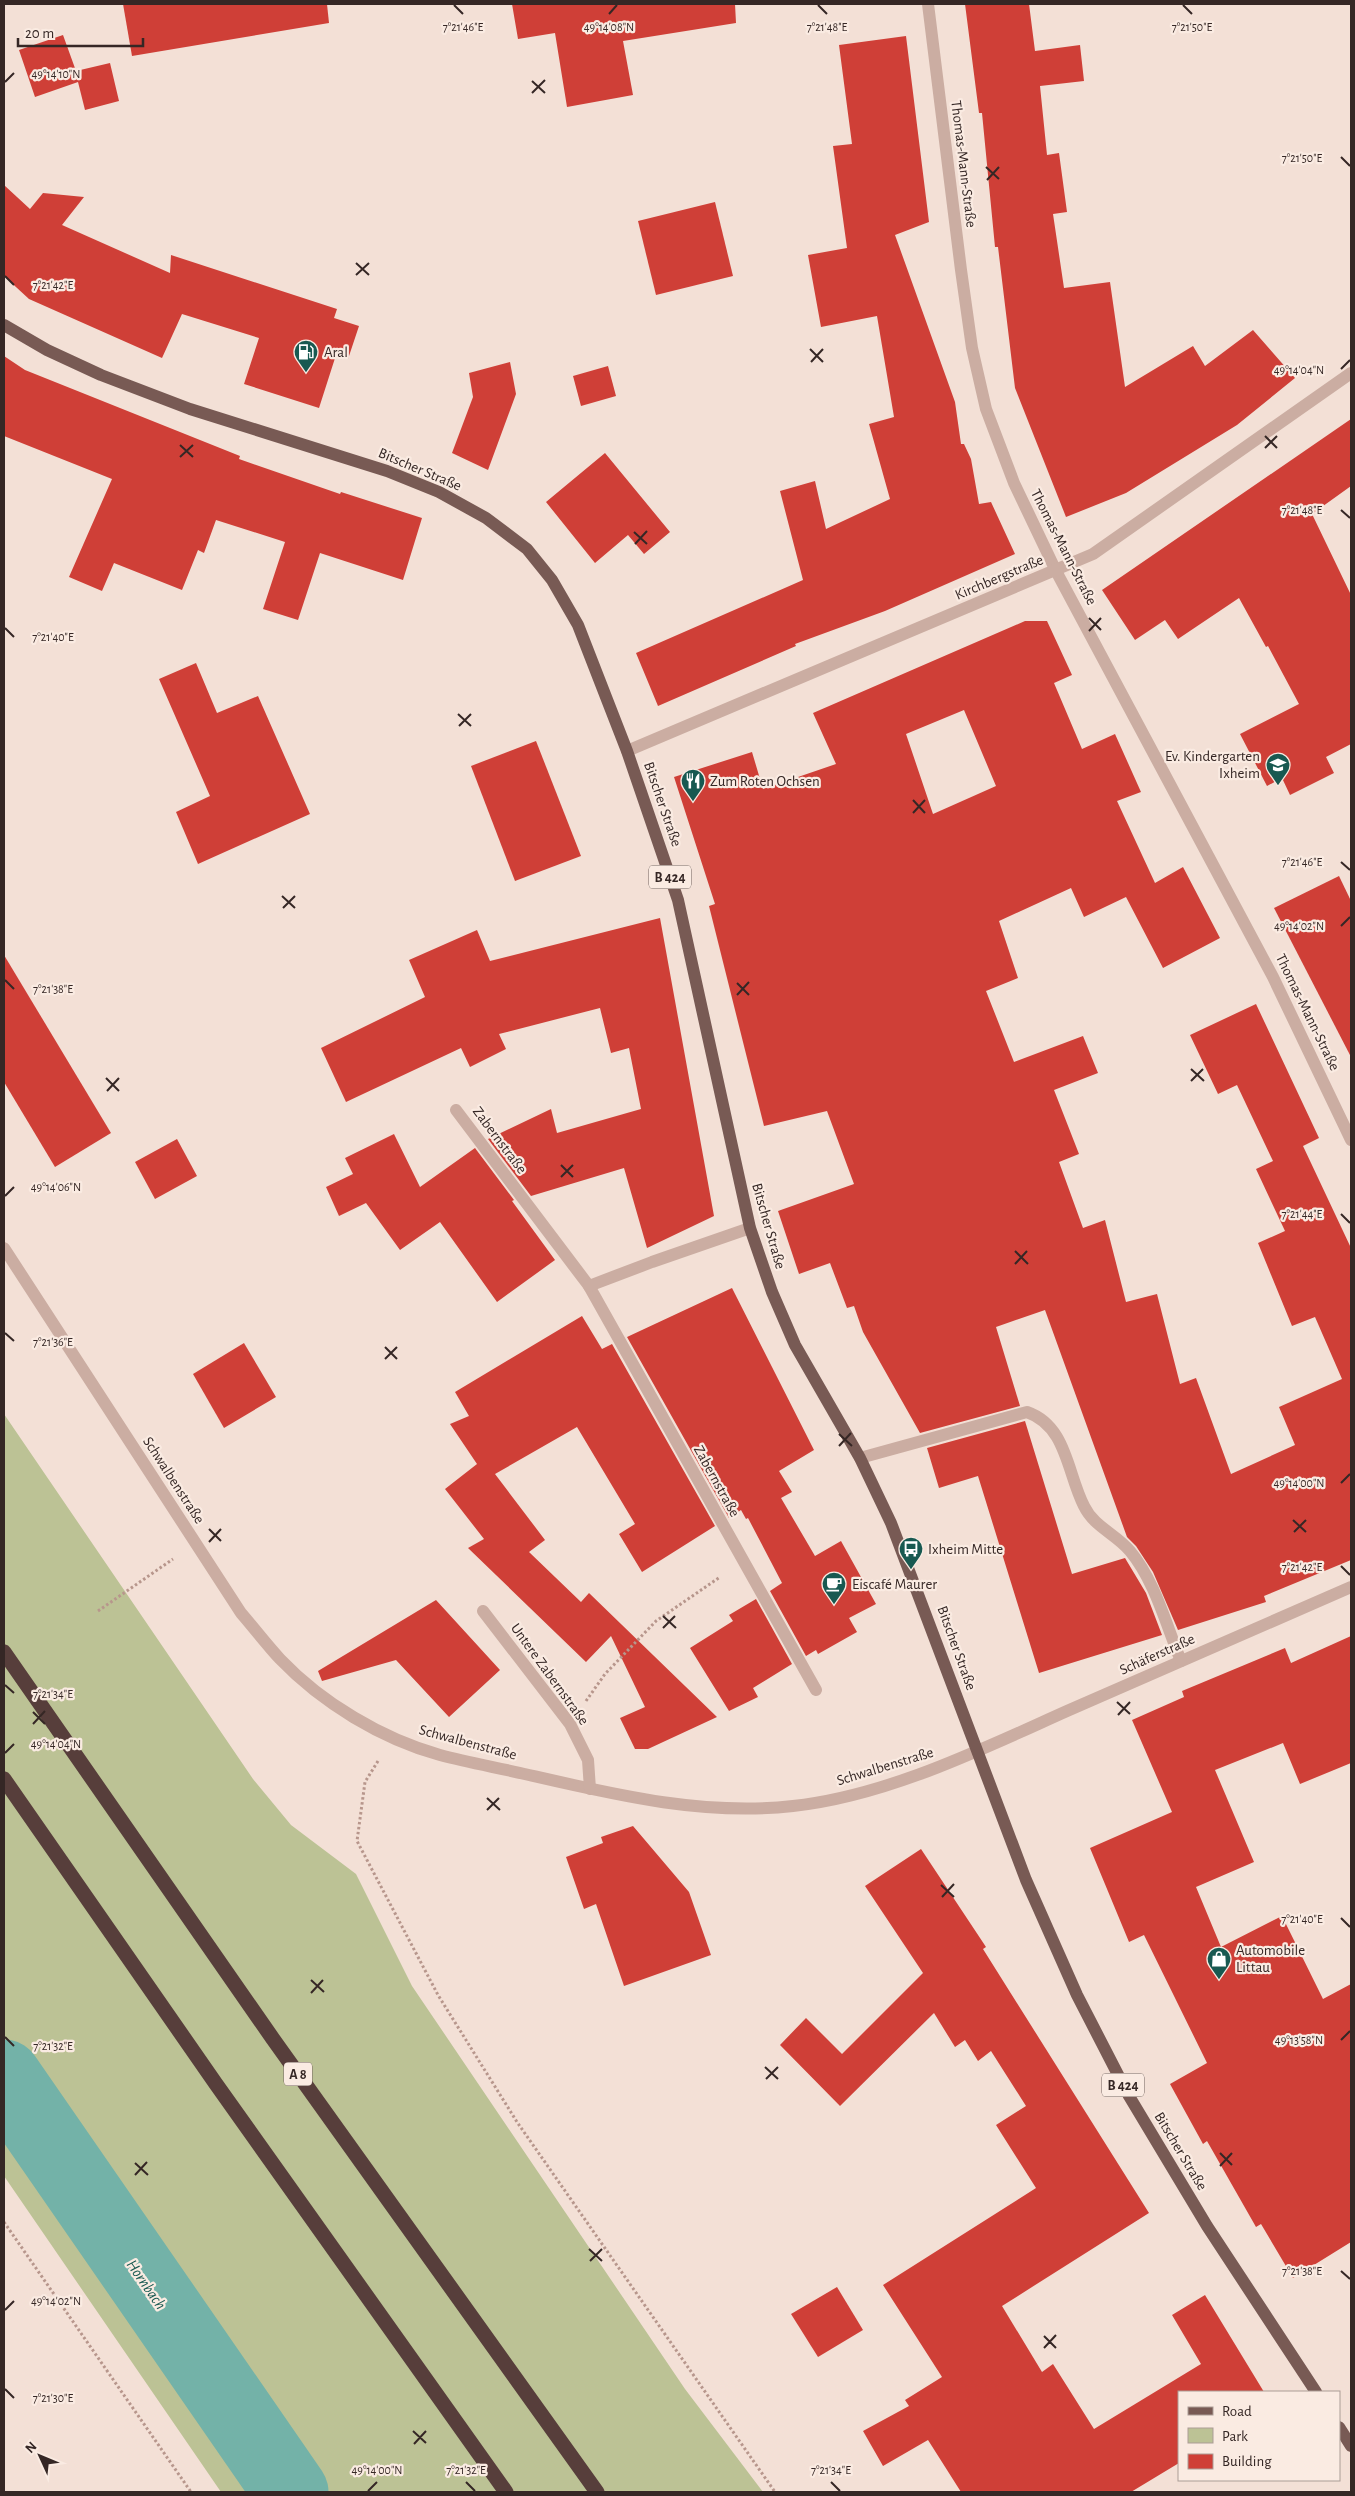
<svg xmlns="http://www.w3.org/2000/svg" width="1355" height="2496" viewBox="0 0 1355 2496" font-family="'Alegreya Sans',sans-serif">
  <rect width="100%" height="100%" fill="#f3e0d6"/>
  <polygon fill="#bcc295" points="4,1414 253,1779 291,1825 356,1874 412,1986 685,2389 763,2492 221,2492 4,2176"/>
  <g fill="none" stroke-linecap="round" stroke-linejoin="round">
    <polyline stroke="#73b2a8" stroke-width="75" points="4,2077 291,2492"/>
  </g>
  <g fill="#cf3f37" fill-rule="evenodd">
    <polygon points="123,4 327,4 329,23 132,56"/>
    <polygon points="512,4 735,4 736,23 623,41 633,95 567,107 555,33 518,39"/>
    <polygon points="965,4 1029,4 1035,51 1080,45 1084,81 1040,86 1047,155 1059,153 1067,212 1053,214 1064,288 1110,282 1125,387 1193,346 1205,366 1253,330 1295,378 1237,425 1126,493 1066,517 1015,388 998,247 995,247 982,113 979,113"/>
    <polygon points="63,35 76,71 110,63 119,101 85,110 78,82 35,97 19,50"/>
    <polygon points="906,36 929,222 895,235 955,402 961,444 964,444 971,459 979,504 991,502 1015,554 885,611 795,644 796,646 658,706 636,653 803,580 780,491 815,481 826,529 890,499 869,424 894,417 877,316 821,327 808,255 847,248 833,146 852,144 839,45"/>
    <polygon points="4,185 30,209 43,193 84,197 62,225 170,273 171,255 337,309 334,318 359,326 348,359 336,355 319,408 244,384 259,338 182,314 162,358 29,299 4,276"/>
    <polygon points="715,202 733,276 656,295 638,221"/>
    <polygon points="4,356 25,370 240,456 239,459 340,494 341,492 422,518 403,580 320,553 298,620 263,609 285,542 216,520 204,553 198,550 182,590 114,563 102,591 69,577 112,479 4,436"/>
    <polygon points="510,362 516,394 488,470 452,453 473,397 469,373"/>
    <polygon points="608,366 616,396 581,406 573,376"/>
    <polygon points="1351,419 1351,486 1312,514 1351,595 1351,744 1326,757 1334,773 1290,795 1282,778 1267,786 1240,734 1299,704 1268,646 1266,647 1239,598 1178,639 1165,620 1135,640 1102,590"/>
    <polygon points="605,453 670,532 644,554 628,535 595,563 546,502"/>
    <path d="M1025,621h22l25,54 -18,8 28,66 33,-15 26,58 -24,9 38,82 28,-16 37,71 -57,30 -37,-71 -42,20 -13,-29 -72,33 19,57 -32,13 28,71 69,-26 15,37 -44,17 25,64 -20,8 24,66 22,-8 21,82 31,-8 23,90 16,-6 35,96 64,-29 -16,-38 63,-28 -27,-62 -23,9 -34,-83 27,-12 -29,-62 17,-8 -36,-76 -19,9 -28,-59 66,-31 63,134 -16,8 48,102v312l-87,36 2,6 -88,28 -25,-58 -17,-26 -9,-9 -82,-227 -49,17 24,79 -100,27 -57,-101 -9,-26 -7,2 -17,-45 -31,11 -21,-63 76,-27 -27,-73 -63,15 -55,-220 6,-2 -41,-127 78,-25 11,37 73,-25 -23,-51zM964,710l32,76 -63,28 -27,-80z"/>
    <polygon points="196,663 217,713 258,696 310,814 198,864 176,812 210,796 159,679"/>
    <polygon points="536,741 581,856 515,881 471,766"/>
    <polygon points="1339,876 1351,901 1351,1057 1274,908"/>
    <polygon points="660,918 714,1216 647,1248 624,1168 531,1196 488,1139 551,1109 557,1133 641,1109 629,1048 611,1053 600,1008 499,1034 506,1049 470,1067 461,1048 346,1102 321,1048 425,997 409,960 477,930 490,961"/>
    <polygon points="4,955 111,1133 55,1167 4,1082"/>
    <polygon points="394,1134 420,1187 475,1148 514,1200 512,1201 555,1260 497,1302 440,1222 400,1250 366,1203 339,1216 326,1187 353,1174 345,1158"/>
    <polygon points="177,1139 197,1176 155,1199 135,1162"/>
    <polygon points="732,1288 814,1450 779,1471 792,1492 781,1498 815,1556 841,1541 876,1604 849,1618 857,1632 818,1654 816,1650 806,1656 770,1591 782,1583 748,1518 746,1519 741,1510 729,1518 627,1337"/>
    <polygon points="582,1316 602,1349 612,1344 715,1526 642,1572 619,1534 635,1524 577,1427 495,1474 545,1540 529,1552 581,1602 589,1593 717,1717 648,1749 635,1749 620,1718 645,1707 611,1636 586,1662 468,1548 484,1539 445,1489 477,1464 450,1424 469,1416 455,1392"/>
    <polygon points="244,1343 276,1397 224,1428 193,1374"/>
    <polygon points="1025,1421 1072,1574 1125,1558 1146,1593 1162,1635 1039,1673 978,1476 939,1488 927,1448"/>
    <polygon points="756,1599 792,1664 753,1688 758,1697 729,1711 690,1648 733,1621 729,1615"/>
    <polygon points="436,1600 500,1670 449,1717 396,1660 322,1681 318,1671"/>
    <polygon points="1351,1636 1351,1763 1300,1784 1283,1743 1215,1770 1254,1862 1196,1887 1221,1947 1282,1916 1323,1999 1351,1984 1351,2242 1293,2278 1261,2224 1256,2227 1207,2141 1203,2144 1170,2084 1207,2063 1144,1935 1129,1942 1090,1848 1172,1812 1132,1720 1184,1697 1182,1691 1285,1648 1291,1663"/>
    <polygon points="633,1826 689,1892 711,1955 624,1986 596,1904 584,1909 566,1857 603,1843 601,1837"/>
    <polygon points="921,1849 986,1947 983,1949 1149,2213 1002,2306 1042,2372 1053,2364 1094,2429 1201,2364 1172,2315 1205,2295 1264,2392 1179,2392 1179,2463 1131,2492 961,2492 928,2440 883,2466 863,2431 909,2406 905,2400 942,2377 883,2285 1036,2188 996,2125 1026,2106 991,2051 978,2061 965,2040 955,2047 934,2013 840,2106 780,2045 806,2018 842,2054 923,1973 865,1886"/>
    <polygon points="837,2287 863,2330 818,2357 791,2314"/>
  </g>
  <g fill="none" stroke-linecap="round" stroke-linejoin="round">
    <g stroke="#b7968c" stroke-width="3" stroke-dasharray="2.5 2.5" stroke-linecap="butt">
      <polyline points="98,1611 173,1559"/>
      <polyline points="586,1701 605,1674 656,1621 720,1577"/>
      <polyline points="378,1761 365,1782 357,1841 438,1995 517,2122 775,2492"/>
      <polyline points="4,2222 191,2492"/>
    </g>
    <g stroke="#cbada2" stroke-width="12">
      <polyline points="928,4 961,270 972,348 986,409 1014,483 1056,571 1273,977 1351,1140"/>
      <polyline points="627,751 1093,554 1351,373"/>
      <polyline points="456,1110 589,1286 816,1690"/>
      <path d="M4,1248l237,365c13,15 26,32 39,46 42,44 102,80 160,96 30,8 60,13 89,20 87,20 175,41 264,31 94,-10 189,-57 274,-95 95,-42 190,-83 284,-124"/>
      <polyline points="589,1286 652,1262 750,1228"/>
      <path d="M860,1458l167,-46c40,14 40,61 57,94 10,21 32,28 46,45 25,30 36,74 51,110"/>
      <polyline points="483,1611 570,1724 588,1760 590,1789"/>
    </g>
    <g stroke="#785a54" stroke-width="12">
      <polyline points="4,325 47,350 101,375 190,409 387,471 439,492 486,518 527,549 552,580 578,625 627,751 678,900 750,1228 772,1292 795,1345 860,1458 891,1523 1026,1880 1077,1995 1129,2096 1207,2226 1316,2392"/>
      <polyline points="1339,2427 1351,2446"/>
    </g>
    <g stroke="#573e3b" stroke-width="15">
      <polyline points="4,1652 273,2039 597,2492"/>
      <polyline points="4,1779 216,2084 506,2492"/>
    </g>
  </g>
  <path fill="none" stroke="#352725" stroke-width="2" d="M454,5l9,9M818,5l9,9M1183,5l9,9M609,14l8,-9M532,81l13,12M5,82l9,-9M532,93l13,-13M1341,157l9,9M986,167l13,12M987,180l12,-13M356,263l13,12M356,275l13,-12M5,276l9,9M810,349l13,13M811,362l12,-13M1341,369l9,-9M1265,436l12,12M180,445l13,12M1265,448l12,-12M180,457l13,-12M1341,510l9,8M634,532l13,12M635,544l12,-13M1089,618l12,12M5,628l9,9M1089,631l12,-13M458,714l13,12M459,726l12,-12M913,800l12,13M913,813l12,-13M1341,862l9,8M282,896l13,12M283,908l12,-12M1341,926l9,-9M5,980l9,9M737,983l12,12M737,995l12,-13M1191,1069l13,12M106,1078l13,13M1191,1081l12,-12M107,1091l12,-13M561,1165l12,12M561,1177l12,-12M5,1196l9,-9M1341,1214l9,9M1015,1251l13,13M1015,1264l12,-13M5,1333l9,8M385,1347l12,12M385,1359l12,-12M839,1434l13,12M839,1446l12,-13M1341,1483l9,-9M1293,1520l13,12M209,1529l12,12M1294,1532l12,-12M209,1542l12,-13M1341,1566l9,9M663,1616l13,12M663,1628l12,-12M5,1685l9,8M1117,1702l13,12M33,1712l12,12M1118,1715l12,-13M33,1724l12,-13M5,1753l9,-9M487,1798l13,12M487,1810l12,-12M941,1885l13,12M942,1897l12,-13M1341,1918l9,9M311,1980l13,12M311,1993l12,-13M5,2037l9,9M1341,2040l9,-9M765,2067l13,12M766,2079l12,-12M1220,2153l12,12M135,2163l13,12M1220,2166l12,-13M135,2175l12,-13M589,2249l13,12M590,2261l12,-12M1341,2271l9,8M5,2310l9,-9M1044,2336l12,12M1044,2348l12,-13M5,2389l9,9M413,2431l13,12M414,2444l12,-13M466,2482l9,9M831,2482l9,9M368,2491l9,-9"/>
  <defs>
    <symbol id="fuel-pin" viewBox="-11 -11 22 30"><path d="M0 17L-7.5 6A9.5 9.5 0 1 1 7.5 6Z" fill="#185951" stroke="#faebe2"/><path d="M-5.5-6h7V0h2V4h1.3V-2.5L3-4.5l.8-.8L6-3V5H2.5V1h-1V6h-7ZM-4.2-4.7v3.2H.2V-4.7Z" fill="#fff"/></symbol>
    <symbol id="school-pin" viewBox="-11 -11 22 30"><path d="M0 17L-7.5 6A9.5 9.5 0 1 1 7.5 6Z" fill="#185951" stroke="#faebe2"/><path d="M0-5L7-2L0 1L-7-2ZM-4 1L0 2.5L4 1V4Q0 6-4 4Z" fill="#fff"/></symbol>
    <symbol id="restaurant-pin" viewBox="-11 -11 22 30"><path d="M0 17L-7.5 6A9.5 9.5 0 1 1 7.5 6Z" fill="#185951" stroke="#faebe2"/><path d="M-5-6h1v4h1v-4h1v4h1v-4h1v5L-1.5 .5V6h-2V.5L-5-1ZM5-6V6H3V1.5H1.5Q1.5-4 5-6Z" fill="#fff"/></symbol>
    <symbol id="bus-pin" viewBox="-11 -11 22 30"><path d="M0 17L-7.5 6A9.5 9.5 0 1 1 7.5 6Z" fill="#185951" stroke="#faebe2"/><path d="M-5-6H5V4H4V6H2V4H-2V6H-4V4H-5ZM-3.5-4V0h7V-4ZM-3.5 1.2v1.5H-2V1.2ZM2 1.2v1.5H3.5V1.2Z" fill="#fff"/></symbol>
    <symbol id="cafe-pin" viewBox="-11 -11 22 30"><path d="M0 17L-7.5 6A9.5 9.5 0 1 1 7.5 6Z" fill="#185951" stroke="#faebe2"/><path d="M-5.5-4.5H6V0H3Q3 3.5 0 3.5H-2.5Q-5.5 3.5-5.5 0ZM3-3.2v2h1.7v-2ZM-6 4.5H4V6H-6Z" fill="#fff"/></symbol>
    <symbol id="shop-pin" viewBox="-11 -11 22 30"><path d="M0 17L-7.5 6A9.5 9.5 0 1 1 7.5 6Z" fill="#185951" stroke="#faebe2"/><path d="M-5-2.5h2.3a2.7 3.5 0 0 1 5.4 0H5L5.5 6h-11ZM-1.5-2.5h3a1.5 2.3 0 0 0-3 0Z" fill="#fff"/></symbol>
  </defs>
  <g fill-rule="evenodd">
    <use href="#fuel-pin" x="292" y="338" width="28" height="38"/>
    <use href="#school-pin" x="1264" y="751" width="28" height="38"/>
    <use href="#restaurant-pin" x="679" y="767" width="28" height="38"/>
    <use href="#bus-pin" x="897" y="1535" width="28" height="38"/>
    <use href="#cafe-pin" x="820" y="1570" width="28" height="38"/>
    <use href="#shop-pin" x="1205" y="1945" width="28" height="38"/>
  </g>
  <g text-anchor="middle" stroke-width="4.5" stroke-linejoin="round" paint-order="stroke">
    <g fill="#faebe2" stroke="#70625e" stroke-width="1">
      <rect x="649" y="865.5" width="42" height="23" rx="4"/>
      <rect x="284" y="2062.5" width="28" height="23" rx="4"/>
      <rect x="1102" y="2073.5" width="42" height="23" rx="4"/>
    </g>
    <g font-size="14" font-weight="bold" fill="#352725">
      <text x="670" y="882">B 424</text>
      <text x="298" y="2079">A 8</text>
      <text x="1123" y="2090">B 424</text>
    </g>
    <g font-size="15" fill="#352725" stroke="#faebe2">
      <text transform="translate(964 164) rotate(83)" y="5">Thomas-Mann-Straße</text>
      <text transform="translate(420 469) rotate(23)" y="5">Bitscher Straße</text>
      <text transform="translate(1064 547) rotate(63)" y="5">Thomas-Mann-Straße</text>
      <text transform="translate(999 577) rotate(-23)" y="5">Kirchbergstraße</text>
      <text transform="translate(663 804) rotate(71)" y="5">Bitscher Straße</text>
      <text transform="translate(1308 1012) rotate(64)" y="5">Thomas-Mann-Straße</text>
      <text transform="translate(500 1140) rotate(53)" y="5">Zabernstraße</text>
      <text transform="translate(769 1226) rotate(74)" y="5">Bitscher Straße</text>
      <text transform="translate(174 1480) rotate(57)" y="5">Schwalbenstraße</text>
      <text transform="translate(717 1481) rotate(61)" y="5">Zabernstraße</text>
      <text transform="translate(957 1648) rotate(70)" y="5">Bitscher Straße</text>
      <text transform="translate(1157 1654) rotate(-24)" y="5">Schäferstraße</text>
      <text transform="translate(550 1674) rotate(54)" y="5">Untere Zabernstraße</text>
      <text transform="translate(468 1742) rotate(15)" y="5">Schwalbenstraße</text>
      <text transform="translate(885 1766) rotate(-17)" y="5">Schwalbenstraße</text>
      <text transform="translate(1181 2151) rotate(59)" y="5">Bitscher Straße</text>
    </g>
    <g font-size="15" fill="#352725" stroke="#faebe2" text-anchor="start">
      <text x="324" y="357">Aral</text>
      <text x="1260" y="761" text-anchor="end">Ev. Kindergarten<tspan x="1260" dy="17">Ixheim</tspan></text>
      <text x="710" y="786">Zum Roten Ochsen</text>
      <text x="928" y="1554">Ixheim Mitte</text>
      <text x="852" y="1589">Eiscafé Maurer</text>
      <text x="1236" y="1955">Automobile<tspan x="1236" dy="17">Littau</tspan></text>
    </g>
    <g font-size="16" font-style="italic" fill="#185951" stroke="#faebe2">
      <text transform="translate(147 2284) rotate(55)" y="6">Hornbach</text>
    </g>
  </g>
  <g font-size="12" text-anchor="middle" fill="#352725" stroke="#faebe2" stroke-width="4.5" stroke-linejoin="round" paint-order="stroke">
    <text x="463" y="31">7°21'46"E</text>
    <text x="827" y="31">7°21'48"E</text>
    <text x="1192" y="31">7°21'50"E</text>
    <text x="609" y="31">49°14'08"N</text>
    <text x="56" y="78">49°14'10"N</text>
    <text x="1302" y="162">7°21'50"E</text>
    <text x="53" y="289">7°21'42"E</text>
    <text x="1299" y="374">49°14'04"N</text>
    <text x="1302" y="514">7°21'48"E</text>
    <text x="53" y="641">7°21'40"E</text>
    <text x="1302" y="866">7°21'46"E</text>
    <text x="1299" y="930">49°14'02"N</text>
    <text x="53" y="993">7°21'38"E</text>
    <text x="56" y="1191">49°14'06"N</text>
    <text x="1302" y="1218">7°21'44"E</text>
    <text x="53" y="1346">7°21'36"E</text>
    <text x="1299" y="1487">49°14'00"N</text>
    <text x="1302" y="1571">7°21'42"E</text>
    <text x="53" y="1698">7°21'34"E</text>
    <text x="56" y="1748">49°14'04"N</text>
    <text x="1302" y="1923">7°21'40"E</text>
    <text x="1299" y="2044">49°13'58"N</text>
    <text x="53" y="2050">7°21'32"E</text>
    <text x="1302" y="2275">7°21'38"E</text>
    <text x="56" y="2305">49°14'02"N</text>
    <text x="53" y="2402">7°21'30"E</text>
    <text x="377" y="2474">49°14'00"N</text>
    <text x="466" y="2474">7°21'32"E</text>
    <text x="831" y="2474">7°21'34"E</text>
  </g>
  <rect width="1355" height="2496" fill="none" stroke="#352725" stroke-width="10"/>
  <rect x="1178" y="2391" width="162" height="90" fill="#faebe2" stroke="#ab9d96"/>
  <rect x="1188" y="2407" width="25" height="8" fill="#785a54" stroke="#ab9d96"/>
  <text x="1222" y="2416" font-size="15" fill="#352725">Road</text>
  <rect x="1188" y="2428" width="25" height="15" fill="#bcc295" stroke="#ab9d96"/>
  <text x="1222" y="2441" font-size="15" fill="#352725">Park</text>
  <rect x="1188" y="2454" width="25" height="15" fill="#cf3f37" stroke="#ab9d96"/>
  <text x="1222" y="2466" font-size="15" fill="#352725">Building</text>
  <g transform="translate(40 2456) rotate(314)" stroke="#faebe2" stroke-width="4" paint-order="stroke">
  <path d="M0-4L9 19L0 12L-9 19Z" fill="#352725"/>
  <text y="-8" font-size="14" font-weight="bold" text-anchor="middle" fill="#352725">N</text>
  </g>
  <path d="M18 38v8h125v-8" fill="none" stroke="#352725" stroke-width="2.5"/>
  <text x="25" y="38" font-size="15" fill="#352725" stroke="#faebe2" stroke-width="4" paint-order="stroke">20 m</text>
</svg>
